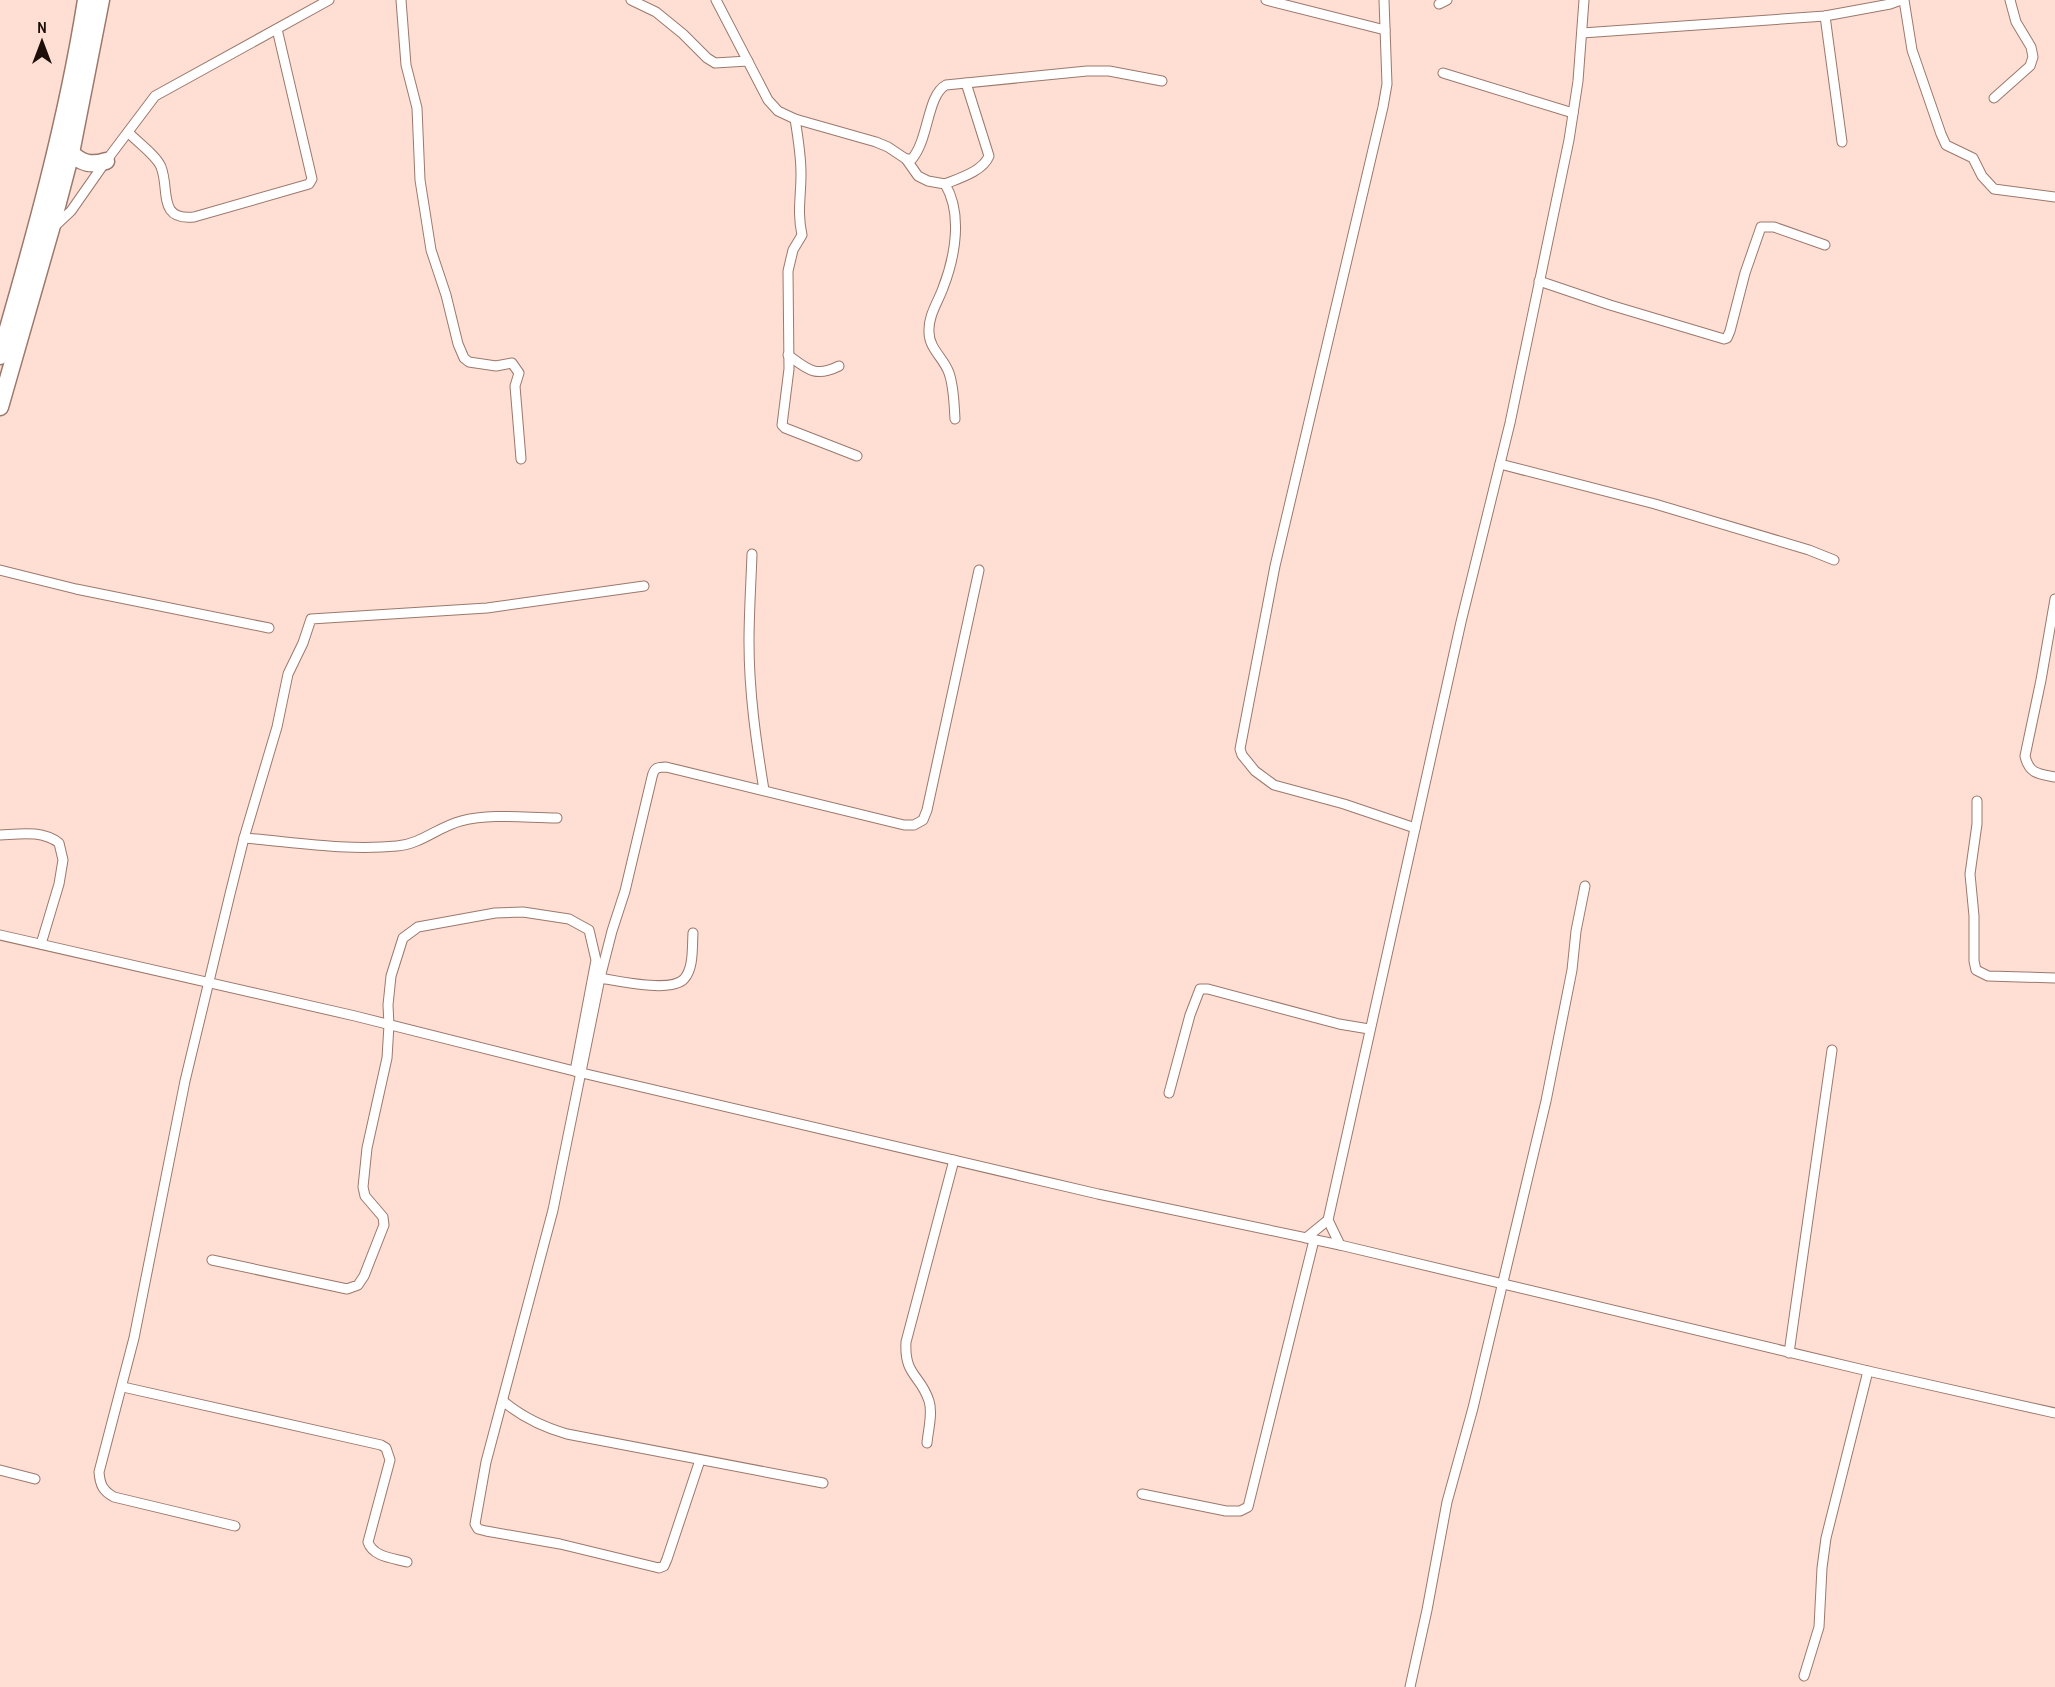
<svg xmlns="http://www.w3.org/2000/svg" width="2055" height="1687" viewBox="0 0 2055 1687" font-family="'Archivo Narrow',sans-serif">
  <rect width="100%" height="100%" fill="#ffded3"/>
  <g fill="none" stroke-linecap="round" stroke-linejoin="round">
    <defs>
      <g id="street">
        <polyline points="401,0 406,65 417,108 420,180 431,250 446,295 458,344 464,358 469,362 496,366 512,363 519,373 515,386 521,459"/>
        <polyline points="631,0 656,12 683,34 707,58 715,63 748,61"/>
        <path d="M716,0l52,100 10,11 17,8 81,23 12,5 18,12 12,17 10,5 17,3c18,30 10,73 -2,104 -5,14 -15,28 -14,44 0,17 15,26 20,41 5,14 5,31 6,46"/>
        <polyline points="1266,0 1385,30"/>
        <polyline points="1384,0 1387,84 1383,107 1275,566 1240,749 1242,755 1255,771 1274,785 1344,804 1415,828"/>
        <polyline points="1904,0 1912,50 1941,134 1946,145 1973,158 1982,176 1994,189 2055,197"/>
        <polyline points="1439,4 1447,0"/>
        <polyline points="1825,16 1842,142"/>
        <polyline points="1582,33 1825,16 1890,4 1901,0"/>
        <polyline points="1443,73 1573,113"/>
        <polyline points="1994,98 2030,66 2033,57 2031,47 2016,22 2010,0"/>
        <path d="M795,119c3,18 6,36 6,55 0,23 -4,38 1,61l-9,15 -5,21 1,98 -7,56 3,3 72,28"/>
        <path d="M128,132c8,9 29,24 33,35 9,22 -4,54 33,50l115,-33 3,-5 -35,-150"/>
        <path d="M906,159h6c17,-20 15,-64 34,-74l141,-14h22l53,10"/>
        <path d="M945,184c15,-6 38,-13 44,-28l-23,-73"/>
        <polyline points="54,227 71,211 106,161 155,96 329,0"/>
        <polyline points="1539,281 1610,305 1724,339 1727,338 1730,331 1745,273 1761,227 1774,227 1825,245"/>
        <path d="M788,355c19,14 27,23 51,11"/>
        <polyline points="1500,464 1655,504 1809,550 1834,560"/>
        <path d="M752,554c-1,29 -3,59 -3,88 0,50 7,99 15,148"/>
        <polyline points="0,570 76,589 269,628"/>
        <path d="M2055,599l-14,81 -16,76c4,18 14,18 30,21"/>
        <polyline points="1977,801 1977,824 1970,874 1974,916 1974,961 1976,970 1988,976 2055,978"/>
        <path d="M0,835c20,-1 42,-5 59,8l4,17 -4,24 -18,60"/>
        <path d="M244,838c50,4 102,13 153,8 24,-2 41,-19 64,-25 31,-8 65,-3 96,-3"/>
        <polyline points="0,935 355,1016 582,1073 1098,1194 1340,1245 1868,1371 2055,1413"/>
        <path d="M600,978c18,3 71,15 84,1 10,-11 8,-32 9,-46"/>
        <polyline points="1169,1093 1190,1015 1200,989 1208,989 1339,1024 1369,1029"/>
        <polyline points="1306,1238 1328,1220"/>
        <polyline points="1340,1245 1328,1220 1461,622 1510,423 1569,140 1578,81 1584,0"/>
        <polyline points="212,1260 347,1289 358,1285 364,1276 384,1225 383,1217 365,1196 363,1187 367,1148 387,1058 389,1025 388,1005 391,976 403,938 418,927 495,913 523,912 569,919 589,930 596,960 575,1071"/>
        <polyline points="1789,1353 1832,1050"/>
        <path d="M123,1387l258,58 5,3 4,12 -22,82c5,15 25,16 39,20"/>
        <path d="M503,1401c20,17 40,26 64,33l256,49"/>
        <path d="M927,1443c1,-12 6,-30 2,-42 -8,-26 -25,-25 -23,-59l48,-182"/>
        <path d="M700,1460l-33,99 -3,7 -5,2 -99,-24 -74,-13 -8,-2 -3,-5 11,-62 67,-252 47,-232 12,-47 13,-40 27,-114c2,-9 5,-10 14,-10l238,58h10l9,-5 4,-10 52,-240"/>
        <polyline points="0,1470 35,1479"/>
        <polyline points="1142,1494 1226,1511 1240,1511 1248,1507 1314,1240"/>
        <path d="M235,1526l-121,-29c-11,-6 -14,-12 -15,-25l35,-134 51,-257 45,-187 14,-56 33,-111 11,-53 15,-31 8,-24 176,-11 157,-22"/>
        <polyline points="1804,1676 1819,1627 1822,1568 1826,1538 1868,1371"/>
        <polyline points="1410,1687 1427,1610 1447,1502 1473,1408 1546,1101 1572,970 1576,931 1585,886"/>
      </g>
      <g id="highway">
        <path d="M71,153c10,10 20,13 35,8"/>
        <path d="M0,356c34,-117 67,-235 86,-356"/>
        <polyline points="0,407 51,229 71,153 101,0"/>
      </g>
    </defs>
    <use href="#street" stroke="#9c786c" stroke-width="11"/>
    <use href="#highway" stroke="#9c786c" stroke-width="19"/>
    <use href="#street" stroke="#fff" stroke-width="9"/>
    <use href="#highway" stroke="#fff" stroke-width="16"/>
  </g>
  <g transform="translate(42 42)" stroke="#ffded3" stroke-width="4.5" paint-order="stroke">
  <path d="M0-4.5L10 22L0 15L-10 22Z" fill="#1c0f0a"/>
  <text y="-9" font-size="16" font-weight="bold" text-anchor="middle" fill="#1c0f0a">N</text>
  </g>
</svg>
